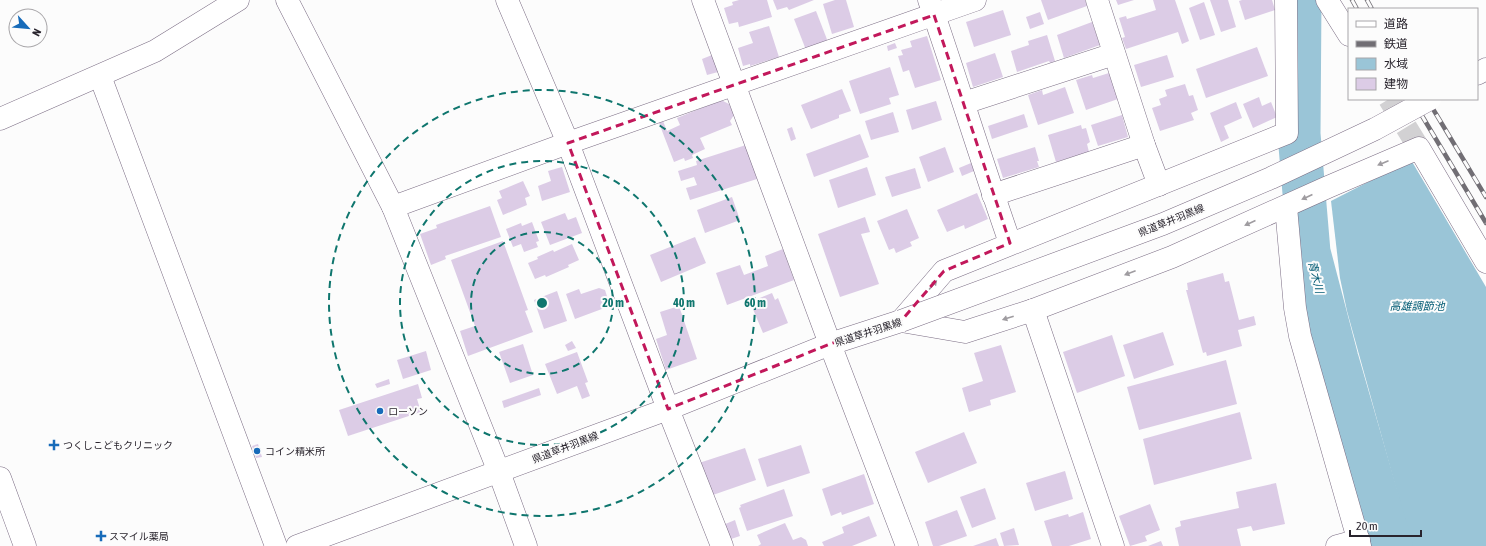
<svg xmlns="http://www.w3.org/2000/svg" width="1486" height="546" viewBox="0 0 1486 546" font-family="'Asap Condensed','Noto Sans JP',sans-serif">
  <rect width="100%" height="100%" fill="#fcfcfc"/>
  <polygon fill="#9ac5d7" points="1411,160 1486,287 1486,546 1412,546 1347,311 1340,278 1331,201"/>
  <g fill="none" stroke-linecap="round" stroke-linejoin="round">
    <polyline stroke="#9ac5d7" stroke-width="43" points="1300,0 1299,134 1309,252 1337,359 1391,546"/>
  </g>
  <g fill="#dccce6">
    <polygon points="739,0 767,0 772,17 739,27 738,22 729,24 724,8 733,5 732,2"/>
    <polygon points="773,0 814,0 789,10 787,7 777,10"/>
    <polygon points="835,0 846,0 854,27 832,34 823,4"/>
    <polygon points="1041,0 1085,0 1087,6 1048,20"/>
    <polygon points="1116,0 1134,0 1118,5"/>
    <polygon points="1153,0 1175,0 1189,41 1182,44 1178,32 1126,49 1122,38 1125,37 1119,18 1126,16 1127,19 1156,10"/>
    <polygon points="1210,0 1228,0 1236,27 1221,32"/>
    <polygon points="1242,0 1272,0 1275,10 1245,20 1239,1"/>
    <polygon points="1204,2 1215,35 1200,40 1189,8"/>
    <polygon points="1003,10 1011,35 974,47 966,22"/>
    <polygon points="816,11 828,42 806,50 794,19"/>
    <polygon points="1040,12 1044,24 1030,29 1026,17"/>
    <polygon points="1092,22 1100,45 1064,58 1057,35"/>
    <polygon points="769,26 779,57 750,66 750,64 743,66 738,48 753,43 749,32"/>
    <polygon points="1047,35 1055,61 1050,63 1049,61 1017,72 1011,51 1029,45 1028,41"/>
    <polygon points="927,36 941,80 915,88 909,70 903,72 898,56 903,55 901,50 912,47 910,41"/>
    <polygon points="895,43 897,48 888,51 887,46"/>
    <polygon points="1257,47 1268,76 1206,98 1196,69"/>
    <polygon points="995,53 1003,77 973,87 966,63"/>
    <polygon points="712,55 718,72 707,75 702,59"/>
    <polygon points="1167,55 1174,77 1141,87 1134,65"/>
    <polygon points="890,67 899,95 889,98 891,104 860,114 849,81"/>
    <polygon points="1109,73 1118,99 1086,110 1076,80 1092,75 1093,78"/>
    <polygon points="1185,84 1189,96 1193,95 1198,110 1191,113 1194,120 1160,131 1152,108 1161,105 1159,99 1167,96 1165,90"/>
    <polygon points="1065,87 1074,113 1038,125 1028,95 1042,90 1043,95"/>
    <polygon points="842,89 851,111 839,115 839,118 811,129 801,105"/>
    <polygon points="1259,97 1262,106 1271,102 1277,117 1253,128 1243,104"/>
    <polygon points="721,100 729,104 734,115 730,121 732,125 700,138 705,149 692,155 693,158 685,161 684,158 674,162 659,123 663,121 667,131 680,125 677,118"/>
    <polygon points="936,101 942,120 912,130 906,110"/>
    <polygon points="1236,102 1242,118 1224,126 1229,138 1221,142 1210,113"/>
    <polygon points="893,112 899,132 871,140 865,121"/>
    <polygon points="1024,114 1028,127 992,139 988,126"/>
    <polygon points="1122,115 1128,137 1098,146 1091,125"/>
    <polygon points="1081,125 1082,129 1086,128 1090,142 1087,144 1089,152 1056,162 1048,135"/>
    <polygon points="792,127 796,139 791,141 787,129"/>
    <polygon points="860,134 869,157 814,177 806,154"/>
    <polygon points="746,145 757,179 690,200 686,188 697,185 694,177 681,181 678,171 697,165 696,161"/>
    <polygon points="945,147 954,172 928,182 919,157"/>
    <polygon points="1035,147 1039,161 1037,161 1039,167 1003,178 997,159"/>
    <polygon points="971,163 974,171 962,176 959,168"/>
    <polygon points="562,167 570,192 542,201 538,186 551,181 548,171"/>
    <polygon points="867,167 876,195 838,208 829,180"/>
    <polygon points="915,168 921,188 892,197 885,177"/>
    <polygon points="523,181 530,196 525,198 527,205 503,215 497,200 502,198 499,191"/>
    <polygon points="977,193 988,219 965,229 964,225 947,232 937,210"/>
    <polygon points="732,197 740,220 705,233 697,210"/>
    <polygon points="490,206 501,237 445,256 446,259 431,265 420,234 437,228 436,225"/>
    <polygon points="907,209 919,238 910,242 912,246 896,253 894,248 889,250 877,221"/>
    <polygon points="565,213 568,220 576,217 582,233 550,245 541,222"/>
    <polygon points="865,217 870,232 861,234 879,284 840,297 818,234"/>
    <polygon points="532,222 539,241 536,242 538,247 524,252 521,244 513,247 506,229 521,223 522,226"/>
    <polygon points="695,237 706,263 661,282 650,255"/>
    <polygon points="503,241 528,310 525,311 533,332 468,356 460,331 475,326 451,260"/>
    <polygon points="572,244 579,260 568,265 569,267 546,277 545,275 535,279 528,263 538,259 537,257 553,250 554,252"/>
    <polygon points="783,249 794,280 727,305 716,273 740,265 744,275 768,266 765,256"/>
    <polygon points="1223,273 1225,282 1229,281 1239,320 1254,316 1256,325 1238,330 1242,346 1207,356 1206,352 1203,353 1186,290 1188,290 1187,283"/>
    <polygon points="599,288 605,290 610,306 575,319 566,294 579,289 581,294"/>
    <polygon points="557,291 567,321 544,329 534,300"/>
    <polygon points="772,293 775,300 778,298 788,323 763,333 750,302"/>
    <polygon points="679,306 697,359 666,370 656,339 667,335 660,312"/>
    <polygon points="1163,332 1174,365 1134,379 1123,345"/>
    <polygon points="1112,335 1125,376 1077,393 1063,352"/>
    <polygon points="572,341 576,348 568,351 565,345"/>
    <polygon points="523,344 533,375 510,383 499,352"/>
    <polygon points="1001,345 1016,392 990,400 991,405 969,412 962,388 983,381 974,353"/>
    <polygon points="426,351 431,370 403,379 397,360"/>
    <polygon points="577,352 588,382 585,383 590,396 582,399 577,386 557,394 545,364"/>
    <polygon points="1226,360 1237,404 1139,430 1127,387"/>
    <polygon points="389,379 390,384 377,388 375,384"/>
    <polygon points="418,384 422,398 417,399 421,412 348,436 339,410"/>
    <polygon points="539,388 541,395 504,408 502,401"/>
    <polygon points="1240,412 1252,459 1154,485 1143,439"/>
    <polygon points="964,432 977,463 928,483 915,452"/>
    <polygon points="258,444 262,457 256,458 252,446"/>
    <polygon points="801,445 810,473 767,487 758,459"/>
    <polygon points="745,448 756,480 710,496 699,463"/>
    <polygon points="1065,471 1073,499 1035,511 1026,483"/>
    <polygon points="864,474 874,504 842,515 841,512 831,516 822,489"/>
    <polygon points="1276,483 1285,524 1253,531 1251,526 1237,529 1241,546 1179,546 1175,528 1181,526 1180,521 1239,508 1236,492"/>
    <polygon points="985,488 996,519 972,528 960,497"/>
    <polygon points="784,489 793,516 747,531 739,508 741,507 740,505"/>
    <polygon points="1150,504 1160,530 1145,536 1147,541 1130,546 1119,516"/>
    <polygon points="957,510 967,536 939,546 933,546 925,522"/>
    <polygon points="1083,512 1091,539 1069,546 1052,546 1044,521 1068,514 1069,517"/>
    <polygon points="869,516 877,536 852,546 824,546 822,542 844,533 842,527"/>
    <polygon points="735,520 740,536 728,540 723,525"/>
    <polygon points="785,523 793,540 801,537 806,540 808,546 758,546 761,544 757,535"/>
    <polygon points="1014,528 1019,545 1004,546 1000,533"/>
    <polygon points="996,538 999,546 973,546"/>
    <polygon points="1161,541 1163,546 1148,546"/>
  </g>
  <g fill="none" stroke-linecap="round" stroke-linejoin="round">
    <polyline stroke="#d2d1d3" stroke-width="22" stroke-dasharray="22 11" stroke-linecap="butt" points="1389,99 1419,148"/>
    <defs>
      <g id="minor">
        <polyline points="287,0 393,207 499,472 526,546"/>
        <polyline points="507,0 568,143 668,409 722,546"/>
        <polyline points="703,0 830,344 907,546"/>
        <path d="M929,0c28,81 53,163 81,243"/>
        <polyline points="1097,0 1144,145 1159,185"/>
        <polyline points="1286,0 1287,133 944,271 901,321 965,332 1033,310 1172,257 1328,187 1419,148 1486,262"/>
        <polyline points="1327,0 1349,35"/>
        <polyline points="100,76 276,546"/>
        <polyline points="964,103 1114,54"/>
        <polyline points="0,119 155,51 238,0"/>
        <polyline points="993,195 1144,145"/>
        <polyline points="393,207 568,143 975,0"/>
        <polyline points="1286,207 1295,308 1300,336 1360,546"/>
        <polyline points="1033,310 1113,546"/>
        <polyline points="0,478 25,546"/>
        <polyline points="1337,546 1359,540"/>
      </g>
      <g id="major">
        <polyline points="1477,74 1486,69"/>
        <polyline points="297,546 668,409 830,344 901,321"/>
      </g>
    </defs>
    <use href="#minor" stroke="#7b6d84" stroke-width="23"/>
    <use href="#major" stroke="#7b6d84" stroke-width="23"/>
    <use href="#minor" stroke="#fff" stroke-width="22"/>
    <use href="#major" stroke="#fff" stroke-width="22"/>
    <defs>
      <g id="rail">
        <polyline points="1352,0 1357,9"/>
        <polyline points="1367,0 1372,9"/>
        <polyline points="1412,99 1486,223"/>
        <polyline points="1427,99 1486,197"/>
      </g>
    </defs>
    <use href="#rail" stroke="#716e74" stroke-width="4.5"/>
    <use href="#rail" stroke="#fcfcfc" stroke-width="3" stroke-dasharray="9" stroke-linecap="butt"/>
    <defs>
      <polyline id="major-bridge" points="901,321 1163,224 1271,178 1375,129 1430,99"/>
    </defs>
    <use href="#major-bridge" stroke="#7b6d84" stroke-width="23" stroke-linecap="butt"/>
    <use href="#major-bridge" stroke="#fff" stroke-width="22"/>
  </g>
  <defs><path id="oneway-solid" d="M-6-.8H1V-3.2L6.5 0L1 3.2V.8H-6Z"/></defs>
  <g fill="#9f9ca0">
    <use href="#oneway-solid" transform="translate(1383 163) rotate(157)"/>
    <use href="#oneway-solid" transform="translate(1307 197) rotate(155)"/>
    <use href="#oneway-solid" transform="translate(1250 223) rotate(156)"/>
    <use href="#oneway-solid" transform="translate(1130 273) rotate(159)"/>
    <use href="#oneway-solid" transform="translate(933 285) rotate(-50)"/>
    <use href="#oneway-solid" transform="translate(1008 318) rotate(162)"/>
  </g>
  <path fill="none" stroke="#c2185b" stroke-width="3" stroke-dasharray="8 5" stroke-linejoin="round" d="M934,15l76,228 -66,28 -43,50 -71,23 -162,65 -100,-266z"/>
  <g fill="none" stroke="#0f766e" stroke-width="2" stroke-dasharray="7 5">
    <circle cx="542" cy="303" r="71"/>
    <circle cx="542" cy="303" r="142"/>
    <circle cx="542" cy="303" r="213"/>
  </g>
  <g fill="#176bb9" stroke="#fcfcfc" stroke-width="1.5">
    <circle cx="380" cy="411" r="4"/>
    <path d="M52 439h4v4h4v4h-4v4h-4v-4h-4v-4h4z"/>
    <circle cx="257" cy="451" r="4"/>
    <path d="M99 530h4v4h4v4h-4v4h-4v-4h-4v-4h4z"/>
  </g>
  <g text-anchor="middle" stroke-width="4" stroke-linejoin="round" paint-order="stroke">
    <g font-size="10" fill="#29242d" stroke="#fcfcfc">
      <text transform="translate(1171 220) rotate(-22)" y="4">県道草井羽黒線</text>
      <text transform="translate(868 332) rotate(-18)" y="4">県道草井羽黒線</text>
      <text transform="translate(565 447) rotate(-21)" y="4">県道草井羽黒線</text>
    </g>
    <g font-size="10" fill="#29242d" stroke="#fcfcfc" text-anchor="start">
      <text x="388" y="415">ローソン</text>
      <text x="63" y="449">つくしこどもクリニック</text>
      <text x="265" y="455">コイン精米所</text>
      <text x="109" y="540">スマイル薬局</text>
    </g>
    <g font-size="11" font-style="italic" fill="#025b74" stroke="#fcfcfc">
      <text transform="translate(1316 277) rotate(76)" y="4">青木川</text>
      <text x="1417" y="310">高雄調節池</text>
    </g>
  </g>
  <circle cx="542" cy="303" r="6" fill="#0f766e" stroke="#fcfcfc" stroke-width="2"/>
  <g font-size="12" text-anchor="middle" font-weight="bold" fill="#0f766e" stroke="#fcfcfc" stroke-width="4" stroke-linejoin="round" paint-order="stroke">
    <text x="613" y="307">20 m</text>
    <text x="684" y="307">40 m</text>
    <text x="755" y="307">60 m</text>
  </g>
  <rect x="1348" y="8" width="130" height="92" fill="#fcfcfc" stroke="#a8a6a9"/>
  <rect x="1356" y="21" width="20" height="6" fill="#ffffff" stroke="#a8a6a9"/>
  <text x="1384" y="28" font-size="12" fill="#29242d">道路</text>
  <rect x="1356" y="41" width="20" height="6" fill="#716e74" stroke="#a8a6a9"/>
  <text x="1384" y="48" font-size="12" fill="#29242d">鉄道</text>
  <rect x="1356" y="58" width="20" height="12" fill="#9ac5d7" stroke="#a8a6a9"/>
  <text x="1384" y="68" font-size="12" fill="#29242d">水域</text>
  <rect x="1356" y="78" width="20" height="12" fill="#dccce6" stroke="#a8a6a9"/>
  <text x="1384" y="88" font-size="12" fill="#29242d">建物</text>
  <g transform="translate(28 28) rotate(117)"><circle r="19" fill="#fcfcfc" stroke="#a8a6a9"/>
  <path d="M0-3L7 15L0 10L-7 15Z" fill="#176bb9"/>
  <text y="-6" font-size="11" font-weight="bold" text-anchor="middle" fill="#29242d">N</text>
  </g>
  <path d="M1350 530v6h71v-6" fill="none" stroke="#29242d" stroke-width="2"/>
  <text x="1356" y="530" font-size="12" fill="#29242d" stroke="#fcfcfc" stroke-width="3" paint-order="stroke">20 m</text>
</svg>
